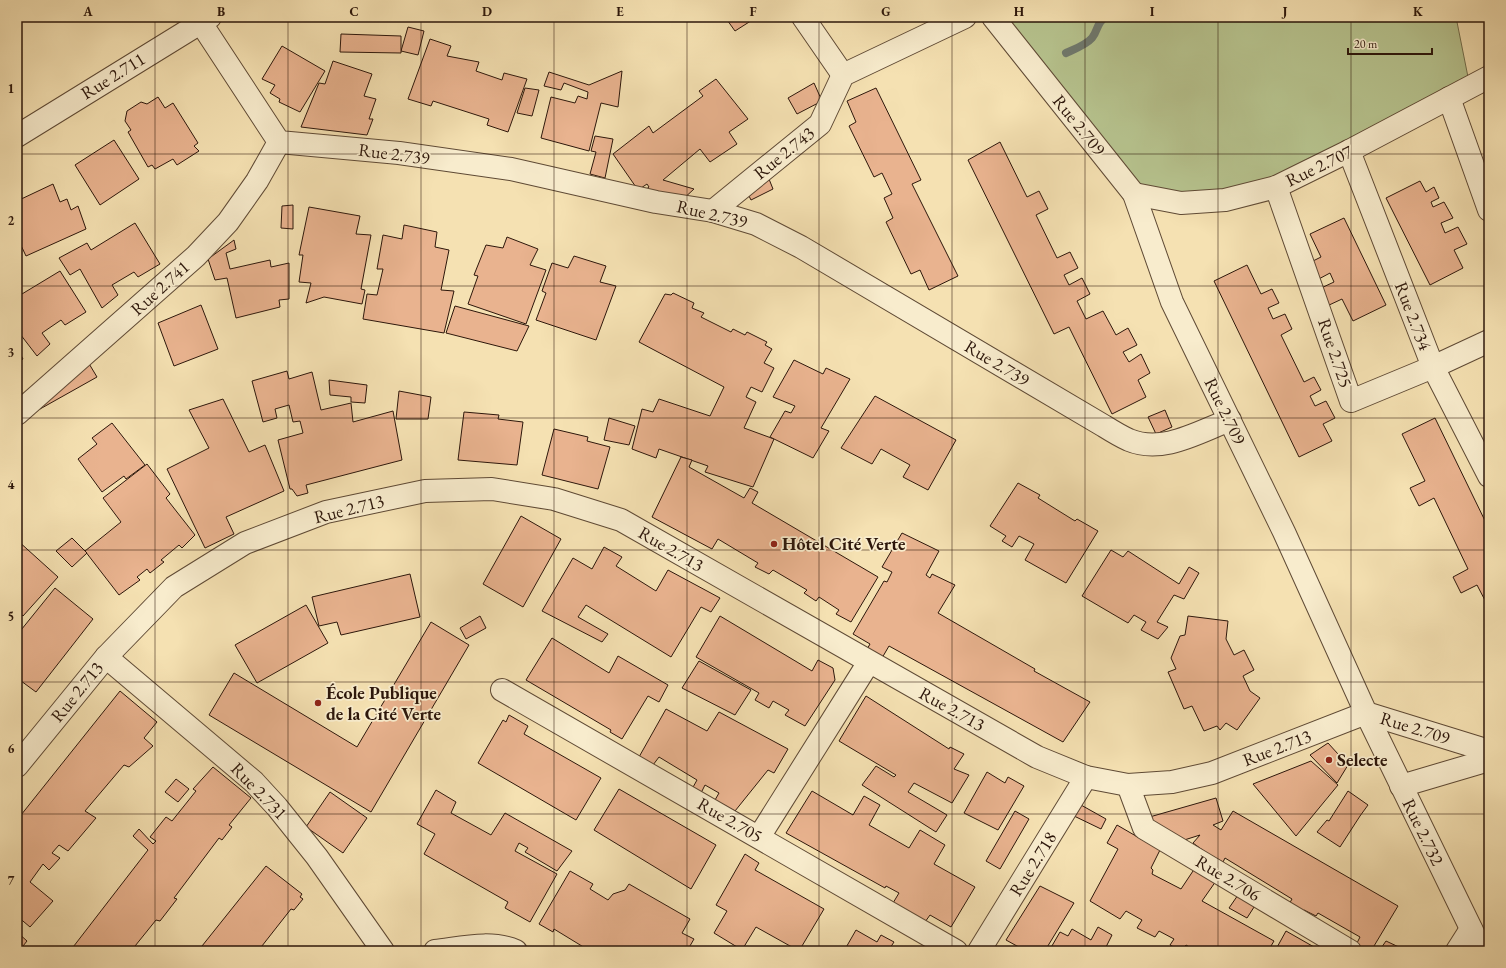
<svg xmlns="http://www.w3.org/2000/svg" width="1506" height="968" viewBox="0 0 1506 968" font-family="'EB Garamond',serif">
  <rect width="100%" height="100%" fill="#f5e1b2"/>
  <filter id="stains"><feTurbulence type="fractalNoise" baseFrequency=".005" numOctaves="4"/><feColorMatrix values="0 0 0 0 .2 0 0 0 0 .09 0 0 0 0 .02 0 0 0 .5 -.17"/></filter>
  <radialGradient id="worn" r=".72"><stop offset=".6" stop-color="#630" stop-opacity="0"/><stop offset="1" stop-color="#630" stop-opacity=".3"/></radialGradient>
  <polygon fill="#b7c48f" stroke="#726e4d" points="993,17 1456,17 1470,87 1225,200 1134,194"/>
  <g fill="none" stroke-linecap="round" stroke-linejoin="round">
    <path stroke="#707a6f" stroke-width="8" d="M1066,53c9,-4 20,-8 26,-15 6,-7 4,-14 13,-21"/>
  </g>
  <g fill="#e9b38f" stroke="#2d170b">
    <polygon points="725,17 757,17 735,31"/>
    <polygon points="408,27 424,31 418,55 401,51"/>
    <polygon points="341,34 401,36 401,53 340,52"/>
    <polygon points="430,39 451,46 447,56 479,62 476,71 502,80 504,73 527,79 508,132 487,125 489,119 433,101 431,106 408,99"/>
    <polygon points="282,46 325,71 300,112 279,102 280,99 270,93 275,85 262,79"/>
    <polygon points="333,61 372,74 364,96 376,99 369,119 373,119 367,135 301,127 319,83 325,84"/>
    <polygon points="622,71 618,107 601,103 589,151 541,138 551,97 575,103 578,96 587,99 588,92 564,83 561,90 544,86 549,72 589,85"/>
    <polygon points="716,79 748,119 729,132 737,144 710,162 700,149 663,180 694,189 681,201 644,191 649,187 647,184 638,190 613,154 649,126 653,133 703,96 699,91"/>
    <polygon points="814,83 822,101 797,114 788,98"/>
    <polygon points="525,88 539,90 532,116 517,113"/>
    <polygon points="876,88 921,180 912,184 958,276 929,290 920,270 911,274 886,222 893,218 884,198 892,194 882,173 874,177 849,126 856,122 847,101"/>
    <polygon points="158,97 165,108 173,103 198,143 194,146 199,151 177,165 173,159 155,169 152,165 148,167 128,132 131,130 125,121 127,111 141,102 147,104"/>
    <polygon points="595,136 613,139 605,178 590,174 596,152 591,151"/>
    <polygon points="114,140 139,179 100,205 75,165"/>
    <polygon points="1000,142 1027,197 1039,191 1048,209 1036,215 1057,258 1070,252 1078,268 1064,275 1069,285 1082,278 1090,294 1077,301 1086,319 1103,311 1116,335 1128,328 1137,345 1123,352 1129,362 1141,354 1150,373 1138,380 1146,397 1112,414 1069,327 1054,334 968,160"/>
    <polygon points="769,179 773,189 751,200 747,192"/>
    <polygon points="1420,181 1426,192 1434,187 1439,198 1431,202 1433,207 1444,202 1453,218 1441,223 1445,233 1458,227 1467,244 1454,250 1463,268 1430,285 1386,198"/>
    <polygon points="53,184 60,202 67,199 71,210 78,206 86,229 26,256 17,237 17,201"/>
    <polygon points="293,205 293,229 281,228 282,206"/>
    <polygon points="309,207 360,216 356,234 371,235 361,289 365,290 362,304 324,297 306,303 311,283 299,282 303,255 299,255"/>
    <polygon points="1344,218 1386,305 1353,321 1342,299 1327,306 1319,289 1334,282 1330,273 1315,281 1307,264 1321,257 1310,234"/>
    <polygon points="135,223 160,264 138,277 134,272 112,285 118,295 102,308 80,269 70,275 59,258 87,243 91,250"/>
    <polygon points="404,225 437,232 435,247 449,250 441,290 454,291 444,333 363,319 367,294 377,295 383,269 377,269 383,235 402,239"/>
    <polygon points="507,237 538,249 530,265 546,270 526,324 468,304 478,276 474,275 486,245 503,248"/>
    <polygon points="234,240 236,249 226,253 230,269 270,260 271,267 289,263 289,299 279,300 280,307 236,318 227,278 215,280 208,259"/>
    <polygon points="574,256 606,266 600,282 616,286 596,340 536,320 546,293 542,291 552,263 568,268"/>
    <polygon points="1247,265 1261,294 1272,289 1279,303 1268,308 1273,319 1285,314 1292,329 1281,335 1304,382 1314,377 1321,390 1310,396 1315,406 1326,401 1335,418 1323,424 1332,441 1299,457 1214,281"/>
    <polygon points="60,271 86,312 65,325 61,320 42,333 50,344 37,356 17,330 17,297"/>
    <polygon points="673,293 694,303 692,308 704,313 701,317 731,332 733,329 745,335 747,332 767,342 765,345 772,349 764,363 774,368 762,392 751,387 746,397 756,402 744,428 774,439 753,487 705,472 708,466 659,449 656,458 632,449 642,409 653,412 659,399 710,416 724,387 639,342 665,294 671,295"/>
    <polygon points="201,305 218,349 174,366 158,323"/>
    <polygon points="455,306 529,326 517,351 446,333"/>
    <polygon points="17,348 23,359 17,363"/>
    <polygon points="85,357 97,377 40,409 38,407"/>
    <polygon points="794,360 823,374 826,368 850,379 821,428 829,431 813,458 770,437 785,411 791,413 795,406 773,397"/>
    <polygon points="287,371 289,379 312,372 321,410 351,403 353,422 393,411 402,460 306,485 308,493 297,496 292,489 290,489 278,440 303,433 300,421 293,422 289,405 275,409 277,418 263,422 252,381"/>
    <polygon points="329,380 367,385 365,403 351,402 351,397 330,395"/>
    <polygon points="399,391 431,397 428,419 396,419"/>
    <polygon points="875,396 956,440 928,490 903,477 910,465 881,449 872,464 841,448"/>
    <polygon points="223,399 249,452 265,445 284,491 226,517 234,534 205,548 167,469 209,448 189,410"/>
    <polygon points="1165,410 1172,427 1156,434 1148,417"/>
    <polygon points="464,412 499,415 498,419 523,422 517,465 458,460"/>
    <polygon points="609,418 635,426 629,445 604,440"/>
    <polygon points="1435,418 1489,529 1489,608 1477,585 1461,593 1453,577 1468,569 1434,498 1419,506 1410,488 1425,481 1402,434"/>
    <polygon points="112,423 145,465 126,479 124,476 102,492 78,459 97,444 92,438"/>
    <polygon points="554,429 588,437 587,441 610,447 598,489 542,475"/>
    <polygon points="681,457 692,460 689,467 744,498 750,488 758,492 752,503 878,577 851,622 836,614 839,610 819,597 816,601 804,593 807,590 773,570 769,574 755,567 758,563 718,539 712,549 652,517"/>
    <polygon points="147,464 170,494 166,498 195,535 182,548 179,545 161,560 164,562 150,573 147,569 137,577 140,580 119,595 85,551 121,522 103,498"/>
    <polygon points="1018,483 1040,495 1038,498 1075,521 1077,519 1098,531 1066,583 1025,560 1034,544 1019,536 1012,547 1002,541 1006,536 990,526"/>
    <polygon points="521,516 561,539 523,607 483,584"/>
    <polygon points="902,533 939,551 926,575 930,578 932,574 955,585 938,613 1035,669 1034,671 1090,702 1063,742 889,646 882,658 866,651 870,644 853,634 884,581 887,582 892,572 882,567"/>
    <polygon points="72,538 87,553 72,567 56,551"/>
    <polygon points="17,540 58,577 23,616 17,611"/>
    <polygon points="604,547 622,557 616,566 656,591 668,570 720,598 711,612 701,607 671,657 586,605 578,617 608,634 602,642 542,611 573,558 592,569"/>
    <polygon points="1111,550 1123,557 1128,551 1179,584 1189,567 1199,573 1184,599 1174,595 1157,622 1168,627 1158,639 1141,630 1146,622 1134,615 1128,623 1082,596"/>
    <polygon points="410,574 420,617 341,635 337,622 319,626 312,597"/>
    <polygon points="55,588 93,619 36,692 17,678 17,635"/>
    <polygon points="306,605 328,643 257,683 235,645"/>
    <polygon points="480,616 486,628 466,639 460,628"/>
    <polygon points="720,616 812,671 818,660 833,668 835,680 805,726 785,715 789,710 773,701 769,708 755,700 759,693 696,657"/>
    <polygon points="1188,616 1228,621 1226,639 1234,655 1244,650 1254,670 1243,676 1250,691 1260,698 1237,730 1226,723 1220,730 1217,726 1204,731 1192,706 1184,709 1168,672 1176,669 1171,658 1180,636 1185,635"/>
    <polygon points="431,622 469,645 371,812 209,715 234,673 357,747"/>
    <polygon points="552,638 609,673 618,656 668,685 659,702 648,696 622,739 610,732 611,730 526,680"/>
    <polygon points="699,661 751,690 735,715 682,688"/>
    <polygon points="120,691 157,722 144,738 153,746 129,767 124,765 85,811 96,818 68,851 59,845 52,853 60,858 49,870 43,864 30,882 53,901 30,927 17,916 17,820"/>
    <polygon points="866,696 949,749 950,747 964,754 954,769 969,775 952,803 914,783 908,792 947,815 936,832 862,785 876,766 894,777 896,775 839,741"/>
    <polygon points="666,709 707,731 719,712 788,749 774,773 768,770 735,811 715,800 719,793 705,785 701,793 692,789 697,780 659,757 653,765 639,757"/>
    <polygon points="509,715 528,726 524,734 601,778 576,820 478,763 503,720 506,722"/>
    <polygon points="1328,743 1348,765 1337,783 1310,755"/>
    <polygon points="1311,761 1338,785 1296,836 1253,784"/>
    <polygon points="213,767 251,798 229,825 232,827 222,840 219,838 174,898 177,899 160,921 156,920 131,951 70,951 148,850 133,836 139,829 153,844 156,841 150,837 166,817 172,821 196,791 193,789"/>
    <polygon points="987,772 1005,783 1008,777 1024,786 998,830 964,813"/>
    <polygon points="176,779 189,789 178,802 165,792"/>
    <polygon points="619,789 716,845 691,889 594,830"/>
    <polygon points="436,790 456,802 451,813 491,835 505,813 572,851 557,871 525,852 528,848 519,843 515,851 557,874 530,922 505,908 508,902 424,854 435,834 417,824"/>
    <polygon points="812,791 853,815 864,796 880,805 869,825 909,848 920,830 945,845 934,864 975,887 951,927 930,915 925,922 893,903 899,893 886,886 885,888 786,833"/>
    <polygon points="1348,791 1368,805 1360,816 1340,847 1317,832 1327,820 1329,821"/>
    <polygon points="330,792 367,818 343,853 306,827"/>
    <polygon points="1216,798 1223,821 1213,825 1221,830 1233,811 1398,906 1371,951 1363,951 1355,947 1360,937 1318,913 1316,916 1304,910 1301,913 1288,906 1292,899 1225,858 1223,862 1208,854 1193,843 1200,835 1178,842 1146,818"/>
    <polygon points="1081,805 1106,819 1101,829 1072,815"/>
    <polygon points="1015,811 1029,819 1000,869 986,861"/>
    <polygon points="1117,825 1160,850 1151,868 1153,870 1152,874 1181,889 1195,868 1216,881 1202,901 1274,941 1268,951 1196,951 1186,945 1181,951 1170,945 1174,939 1159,931 1155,937 1137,928 1142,920 1126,911 1120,919 1090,901 1118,849 1107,843"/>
    <polygon points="745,854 759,863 755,870 824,909 799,951 756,927 742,950 714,933 727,911 716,905"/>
    <polygon points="266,866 302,894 300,897 303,899 294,910 291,909 258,951 198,951"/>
    <polygon points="570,871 593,884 590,889 608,900 613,894 625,890 629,884 690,919 682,933 694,939 687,951 590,951 554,929 553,932 539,924"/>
    <polygon points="1040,886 1074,903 1046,949 1042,947 1039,951 1026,951 1006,940"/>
    <polygon points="1238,895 1256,904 1247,918 1229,908"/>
    <polygon points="1098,927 1112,935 1106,947 1112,951 1049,951 1060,932 1068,936 1072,929 1091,940"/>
    <polygon points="856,930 877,942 881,935 894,942 888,951 844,951"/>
    <polygon points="1286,931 1321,951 1275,951"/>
    <polygon points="17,932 27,941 19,951 17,951"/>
    <polygon points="1386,941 1403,949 1402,951 1379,951"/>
  </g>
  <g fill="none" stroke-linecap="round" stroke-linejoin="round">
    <defs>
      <g id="minor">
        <polyline points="803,17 843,75"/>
        <polyline points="993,17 1134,194 1172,302 1284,532 1366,713 1489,751"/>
        <path d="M201,23l78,119 120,11 112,16 145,33 57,9 43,13 45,23 303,179c8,5 16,10 25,14 34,14 69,-8 101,-20"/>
        <polyline points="1449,98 1489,210"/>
        <polyline points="17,136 210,17"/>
        <polyline points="1349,151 1433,367 1489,476"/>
        <polyline points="1276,187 1351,401 1433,367 1489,341"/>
        <polyline points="1134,194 1181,203 1225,200 1276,187 1349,151 1489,77"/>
        <polyline points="713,211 820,124 843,75 965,17"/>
        <polyline points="17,414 196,256 228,222 257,181 279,142"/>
        <polyline points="106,657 254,782 277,807 317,857 383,951"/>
        <polyline points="502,690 956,951"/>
        <polyline points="17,766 106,657 174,587 245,543 326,512 425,491 492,489 554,499 621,520 1037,757 1086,777 1128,785 1172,782 1212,773 1366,713 1482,951"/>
        <polyline points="1128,785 1144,828 1350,951"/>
        <polyline points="1401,786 1489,760"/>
        <polyline points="759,837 869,662"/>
        <path d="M435,951c26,-3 56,-11 81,0"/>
        <polyline points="979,951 1086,777"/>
        <polyline points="1457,951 1471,929"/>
      </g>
    </defs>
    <use href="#minor" stroke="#5f4a35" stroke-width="24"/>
    <use href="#minor" stroke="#f8eccd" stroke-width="22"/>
  </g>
  <path fill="none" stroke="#2d170b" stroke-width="1" stroke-opacity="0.55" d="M155,17v934M288,17v934M421,17v934M554,17v934M687,17v934M819,17v934M952,17v934M1085,17v934M1218,17v934M1351,17v934M17,154h1472M17,286h1472M17,418h1472M17,550h1472M17,682h1472M17,814h1472"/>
  <g fill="#8f2418" stroke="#f8eccd" stroke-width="1.5">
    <circle cx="774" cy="544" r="4"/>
    <circle cx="318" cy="703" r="4"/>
    <circle cx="1329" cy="760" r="4"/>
  </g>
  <g text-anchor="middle" stroke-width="3.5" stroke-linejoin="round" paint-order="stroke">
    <g font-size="18" fill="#2d170b" stroke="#f8eccd">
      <text transform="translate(113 76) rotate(-32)" y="6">Rue 2.711</text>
      <text transform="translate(1079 125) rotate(51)" y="6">Rue 2.709</text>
      <text transform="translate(784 153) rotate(-39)" y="6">Rue 2.743</text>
      <text transform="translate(394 154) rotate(7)" y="6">Rue 2.739</text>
      <text transform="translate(1319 166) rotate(-26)" y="6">Rue 2.707</text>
      <text transform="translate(712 214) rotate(13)" y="6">Rue 2.739</text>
      <text transform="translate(160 288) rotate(-42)" y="6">Rue 2.741</text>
      <text transform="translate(1413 316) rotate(69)" y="6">Rue 2.734</text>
      <text transform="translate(1335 353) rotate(71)" y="6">Rue 2.725</text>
      <text transform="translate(997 363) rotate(31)" y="6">Rue 2.739</text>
      <text transform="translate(1225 411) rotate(64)" y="6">Rue 2.709</text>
      <text transform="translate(349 509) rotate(-14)" y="6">Rue 2.713</text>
      <text transform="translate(671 549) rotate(30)" y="6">Rue 2.713</text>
      <text transform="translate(77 692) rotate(-51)" y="6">Rue 2.713</text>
      <text transform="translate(952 709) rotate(29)" y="6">Rue 2.713</text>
      <text transform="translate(1415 728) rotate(17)" y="6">Rue 2.709</text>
      <text transform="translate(1277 748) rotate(-21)" y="6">Rue 2.713</text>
      <text transform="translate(259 791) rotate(46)" y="6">Rue 2.731</text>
      <text transform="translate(730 820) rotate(30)" y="6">Rue 2.705</text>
      <text transform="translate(1423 832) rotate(64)" y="6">Rue 2.732</text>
      <text transform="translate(1033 864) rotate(-58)" y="6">Rue 2.718</text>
      <text transform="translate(1228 878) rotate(31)" y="6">Rue 2.706</text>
    </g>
    <g font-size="18" font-weight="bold" fill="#2d170b" stroke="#f8eccd" text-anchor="start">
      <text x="782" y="550">Hôtel Cité Verte</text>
      <text x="326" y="699">École Publique<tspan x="326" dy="21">de la Cité Verte</tspan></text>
      <text x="1337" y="766">Selecte</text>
    </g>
  </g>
  <rect width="1506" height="968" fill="none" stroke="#f5e1b2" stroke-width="44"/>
  <path d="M1348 48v6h84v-6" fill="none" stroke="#2d170b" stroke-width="2"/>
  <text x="1354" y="48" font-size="12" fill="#2d170b" stroke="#f8eccd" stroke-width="3" paint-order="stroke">20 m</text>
  <rect x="22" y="22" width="1462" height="924" fill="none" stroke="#2d170b" stroke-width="1.5"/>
  <g font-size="13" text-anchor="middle" font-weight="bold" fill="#2d170b">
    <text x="88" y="16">A</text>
    <text x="221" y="16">B</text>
    <text x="354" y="16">C</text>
    <text x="487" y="16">D</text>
    <text x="620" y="16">E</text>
    <text x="753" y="16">F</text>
    <text x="886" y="16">G</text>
    <text x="1019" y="16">H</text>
    <text x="1152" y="16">I</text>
    <text x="1285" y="16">J</text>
    <text x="1418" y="16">K</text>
    <text x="11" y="93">1</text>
    <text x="11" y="225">2</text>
    <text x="11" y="357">3</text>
    <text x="11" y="489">4</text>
    <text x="11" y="621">5</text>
    <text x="11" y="753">6</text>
    <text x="11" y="885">7</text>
  </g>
  <rect width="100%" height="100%" filter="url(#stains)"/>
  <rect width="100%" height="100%" fill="url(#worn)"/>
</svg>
